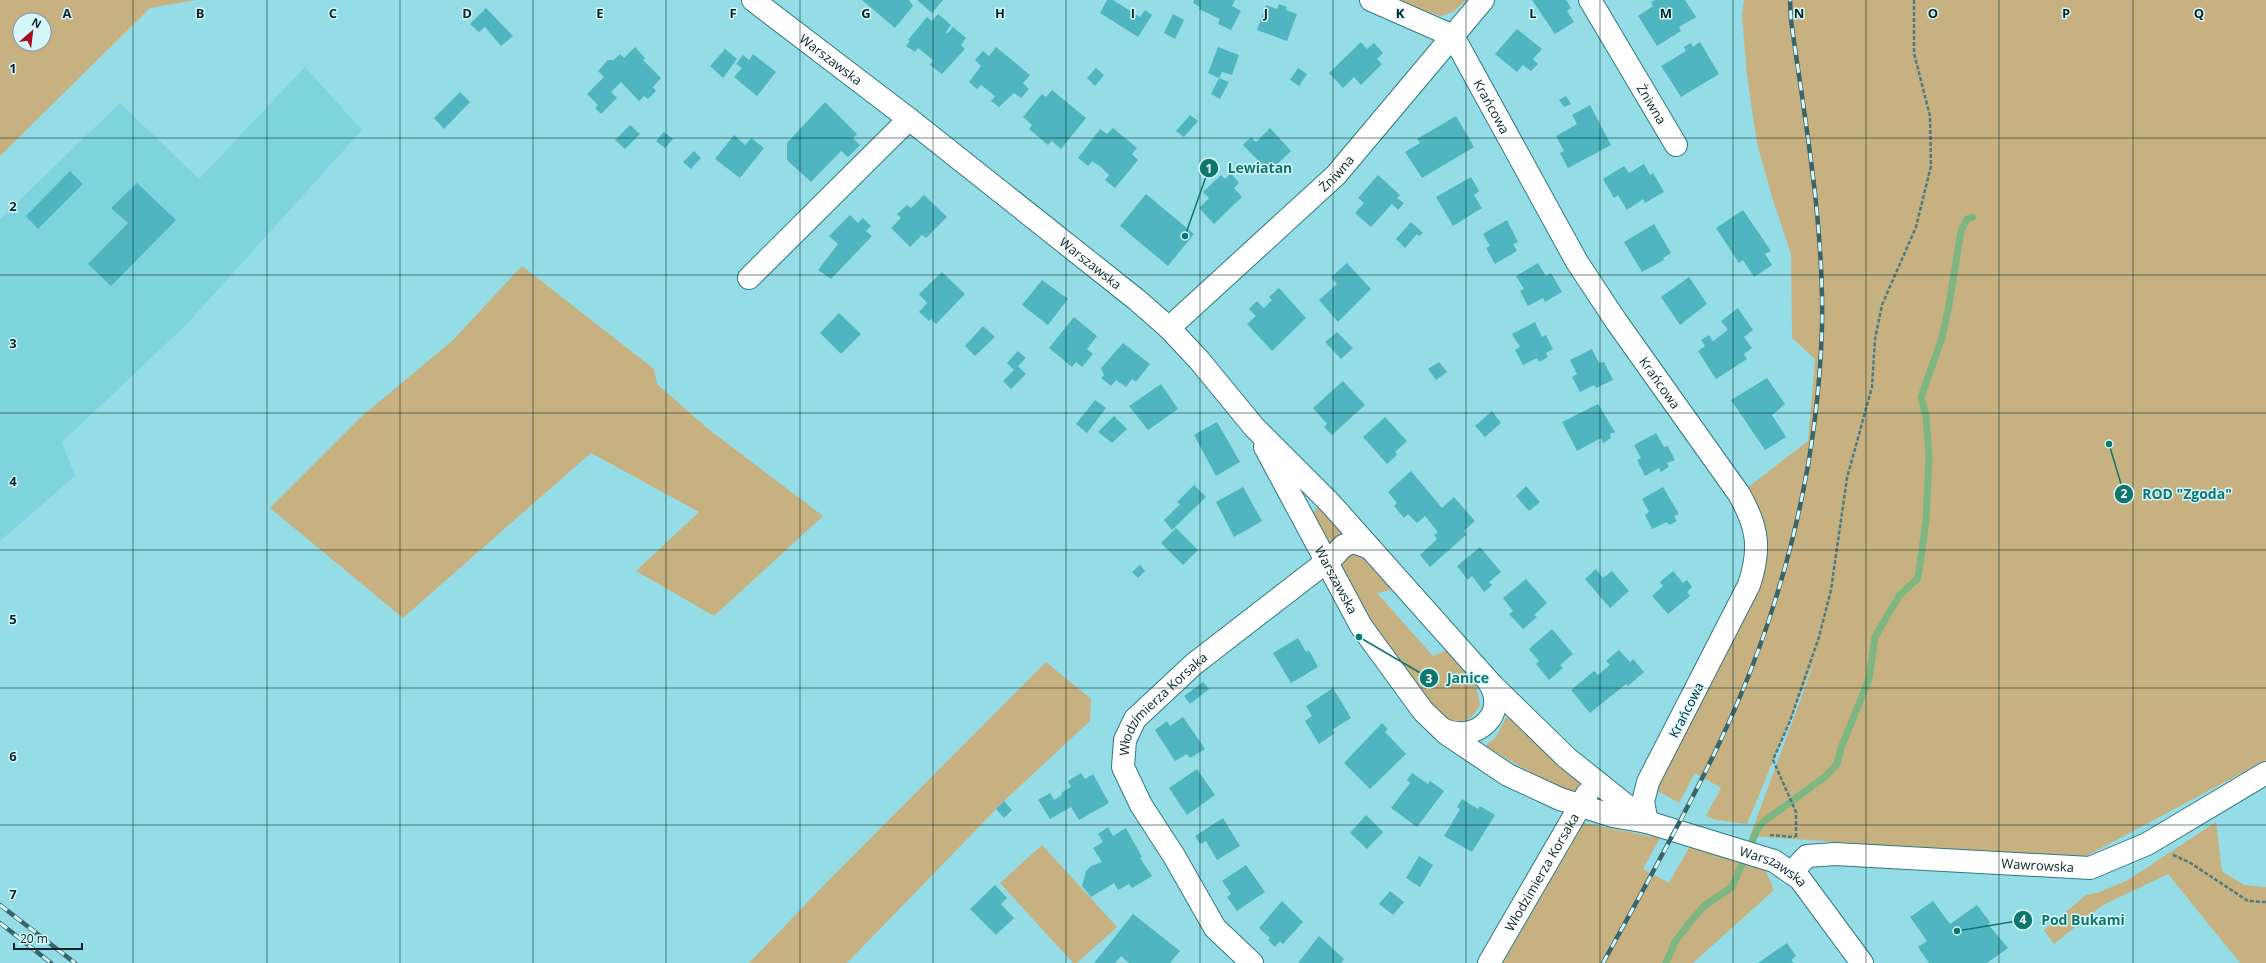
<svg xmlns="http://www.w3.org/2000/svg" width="2266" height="963" viewBox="0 0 2266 963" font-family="'Open Sans',sans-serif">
  <rect width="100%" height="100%" fill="#95dde6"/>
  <polygon fill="#7fd3de" points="305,67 362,130 187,324 62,442 75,476 0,541 0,219 120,103 199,179"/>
  <g fill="#c8b181" fill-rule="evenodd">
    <path d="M0,0h196l-46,8 -150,148zM20,20h24v24h-24z"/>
    <polygon points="1392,0 1466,0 1453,12 1441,16"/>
    <polygon points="1744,0 2266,0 2266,760 2081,859 1750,836 1818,652 1747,824 1716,820 1706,816 1721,788 1695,773 1679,803 1656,790 1766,543 1761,512 1747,488 1808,441 1815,359 1792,338 1791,254 1772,197 1757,143 1747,76 1742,15"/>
    <polygon points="522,266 654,369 657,384 707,428 823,516 714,616 636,571 699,512 591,453 403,618 270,508 362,416 452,341"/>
    <polygon points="1317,508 1321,508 1348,536 1336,538 1329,545 1312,515"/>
    <path d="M1359,550l36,39 -18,4 56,63 17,-7 25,32 5,24c-5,10 -14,19 -26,16 -33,-8 -95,-124 -113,-154v-9z"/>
    <polygon points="1046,662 1091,699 1090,721 1004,801 847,963 749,963 828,881"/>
    <polygon points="1508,714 1581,784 1575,793 1546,781 1485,746 1496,737"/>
    <polygon points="2216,822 2222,871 2244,885 2266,887 2266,963 2240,963 2168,874 2103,905 2054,944 2044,930 2086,895 2100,892 2128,880"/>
    <polygon points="1584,823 1660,838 1643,869 1669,883 1690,846 1765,868 1774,890 1693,963 1503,963"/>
    <polygon points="1042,845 1117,927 1077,963 1073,963 1000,883"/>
  </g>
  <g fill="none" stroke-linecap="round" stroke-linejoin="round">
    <polyline stroke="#7eb681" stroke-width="7" points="1666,963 1675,942 1690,922 1704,906 1732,887 1757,830 1763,822 1826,776 1837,764 1841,748 1869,679 1875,637 1899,596 1918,578 1926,521 1929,457 1926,416 1921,397 1942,338 1949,305 1961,231 1967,219 1973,217"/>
  </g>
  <g fill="#4fb5c1">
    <polygon points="862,0 909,0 913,6 895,28"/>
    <polygon points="917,0 943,0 932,13"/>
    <polygon points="1107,0 1113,0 1140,17 1145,10 1152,15 1138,37 1100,13"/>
    <polygon points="1194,0 1235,0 1232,6 1241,11 1231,30 1218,24 1220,19 1199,9 1200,7 1193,3"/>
    <polygon points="1532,0 1566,0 1571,8 1567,11 1574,22 1555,34"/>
    <polygon points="1655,0 1685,0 1696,17 1679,27 1681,31 1657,46 1638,16 1653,6 1651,2"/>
    <polygon points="1279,4 1287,7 1286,10 1297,14 1287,41 1257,30 1266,5 1277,9"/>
    <polygon points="486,8 513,36 501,46 485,27 479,32 470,24"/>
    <polygon points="938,14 951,25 946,32 947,34 953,27 966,38 961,45 965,49 942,74 930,65 933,60 918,48 915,52 906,46 910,41 908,40 927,17 932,21"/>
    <polygon points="1173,14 1184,20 1175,39 1164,33"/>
    <polygon points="1517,29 1542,49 1533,59 1538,64 1531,71 1523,65 1517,72 1495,54"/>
    <polygon points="1361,42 1367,49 1374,43 1383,53 1377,59 1382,64 1361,85 1354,77 1343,88 1329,73"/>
    <polygon points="1700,42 1719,74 1681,97 1661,66 1686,51 1684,47 1691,43 1693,47"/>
    <polygon points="635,47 645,58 643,60 661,78 653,87 656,91 648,99 644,96 639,101 621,82 611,92 617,98 601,114 595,108 598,105 587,94 604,77 598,71 608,60 614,60 620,54 624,58"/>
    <polygon points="996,47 1030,75 1023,83 1029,89 1021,98 1014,93 999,107 991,101 995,96 981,85 977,89 969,82 981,66 975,60 983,51 989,56"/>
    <polygon points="1218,47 1239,55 1232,75 1222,72 1219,78 1229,82 1220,99 1211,94 1219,78 1208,73"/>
    <polygon points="725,49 737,59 723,78 710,66"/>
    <polygon points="753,54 776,72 757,96 734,77 742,68 736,64 743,55 749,60"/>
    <polygon points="1096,68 1104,75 1095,86 1087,78"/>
    <polygon points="1298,68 1307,74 1299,86 1290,80"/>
    <polygon points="1052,90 1086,118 1061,149 1052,141 1048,145 1029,129 1032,125 1023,117 1042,94 1046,97"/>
    <polygon points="460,92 470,102 444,129 434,118"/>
    <polygon points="1566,96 1571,104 1564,107 1559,100"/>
    <polygon points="825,102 857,134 853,138 860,145 848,157 841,151 811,182 787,160 787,143"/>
    <polygon points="1590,105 1611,145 1568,168 1560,153 1564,151 1556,136 1577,124 1572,115"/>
    <polygon points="1190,115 1198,121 1184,137 1176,131"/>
    <polygon points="1456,116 1474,147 1422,178 1405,152 1420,143 1417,139"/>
    <polygon points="630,125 640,134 625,149 615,140"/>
    <polygon points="1113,128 1137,148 1132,154 1138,160 1115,188 1105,180 1109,175 1101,167 1092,161 1088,166 1078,158 1100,129 1107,134"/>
    <polygon points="1270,128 1291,151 1269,172 1243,145 1251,137 1256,142"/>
    <polygon points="664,132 673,139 665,148 656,141"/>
    <polygon points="734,135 745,145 751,138 764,148 740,178 715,159"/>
    <polygon points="694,151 701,158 691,169 683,162"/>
    <polygon points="1644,164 1650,175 1653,173 1664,192 1645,203 1643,199 1627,210 1618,195 1614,198 1603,179 1624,166 1629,173"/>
    <polygon points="70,171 83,184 38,229 26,216"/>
    <polygon points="1231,173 1239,183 1234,188 1242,197 1214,224 1199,208 1209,198 1203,192 1221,175 1225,179"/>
    <polygon points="1378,175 1400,195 1397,198 1404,203 1398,210 1392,204 1371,227 1355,213 1364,203 1358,198"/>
    <polygon points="1471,177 1479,191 1474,195 1482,208 1453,226 1436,197"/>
    <polygon points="137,183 176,220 111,286 88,264 128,223 111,208"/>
    <polygon points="1146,194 1194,234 1168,266 1120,226"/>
    <polygon points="924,195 947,217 926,238 922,235 910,247 891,228 901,218 897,214 907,205 911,208"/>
    <polygon points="1743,210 1771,251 1765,254 1772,265 1754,277 1743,260 1739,263 1716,228"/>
    <polygon points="850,215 858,223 863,218 871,226 866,231 872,236 831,279 818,270 838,244 829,236"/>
    <polygon points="1507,220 1518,242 1513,244 1517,251 1495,264 1486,248 1490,246 1483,234"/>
    <polygon points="1411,222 1423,233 1419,236 1417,234 1405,248 1396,239"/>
    <polygon points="1654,224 1671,253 1663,258 1664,260 1642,272 1624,242"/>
    <polygon points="1347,263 1371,289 1338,322 1319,300 1337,284 1331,277"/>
    <polygon points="1538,263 1546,276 1551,273 1562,292 1545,302 1543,298 1528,306 1520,291 1524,289 1516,276"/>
    <polygon points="942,272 965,294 936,324 931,319 929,321 919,312 927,303 919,294"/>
    <polygon points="1689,277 1707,304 1680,325 1661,297"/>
    <polygon points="1042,280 1068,299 1048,325 1022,305"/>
    <polygon points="1279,288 1306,318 1272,351 1247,324 1256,316 1249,309 1257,301 1264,308 1272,300 1269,297"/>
    <polygon points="1738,308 1753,330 1744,337 1752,348 1744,354 1747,359 1716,379 1698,351 1705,346 1701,340 1709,335 1713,341 1728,330 1721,321"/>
    <polygon points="839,313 861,334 841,354 820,333"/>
    <polygon points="1074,317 1097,336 1087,349 1093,354 1082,367 1076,362 1072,367 1049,348"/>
    <polygon points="1535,322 1542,337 1546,335 1553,349 1546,353 1548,357 1539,362 1537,358 1523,365 1515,350 1520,347 1512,334"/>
    <polygon points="983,326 995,337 975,356 965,346"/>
    <polygon points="1337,332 1353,348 1341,359 1325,342"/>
    <polygon points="1123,343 1150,364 1136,382 1132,379 1126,387 1116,380 1111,386 1101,378 1104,375 1101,368"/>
    <polygon points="1592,349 1599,363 1604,362 1613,380 1596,388 1594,385 1580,392 1572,377 1577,374 1570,360"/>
    <polygon points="1018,351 1026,358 1018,366 1026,374 1011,389 1003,381 1014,370 1007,363"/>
    <polygon points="1439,362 1447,372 1436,380 1428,369"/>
    <polygon points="1767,378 1785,404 1772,415 1786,437 1765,450 1731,400"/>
    <polygon points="1343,381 1365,405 1332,435 1324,427 1327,424 1313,408"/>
    <polygon points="1161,384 1178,409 1148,430 1129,406"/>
    <polygon points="1095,400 1106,408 1087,433 1076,424"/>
    <polygon points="1598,404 1615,432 1610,434 1611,438 1603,443 1601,438 1577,451 1562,422"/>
    <polygon points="1492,411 1501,423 1485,437 1475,426"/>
    <polygon points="1114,416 1127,429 1112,443 1098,432"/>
    <polygon points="1385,417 1407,441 1395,452 1397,455 1387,464 1363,437"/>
    <polygon points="1217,422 1240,462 1216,476 1194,435"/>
    <polygon points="1656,433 1664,447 1668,446 1675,460 1667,463 1669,467 1661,472 1659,468 1645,476 1637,460 1641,458 1634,445"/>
    <polygon points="1411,471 1442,508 1454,497 1475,521 1464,531 1467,534 1430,567 1420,555 1437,539 1434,535 1438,532 1425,516 1417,523 1408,514 1404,518 1394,506 1397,503 1388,492"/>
    <polygon points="1194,485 1206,497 1172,530 1164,520 1180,504 1177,502"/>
    <polygon points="1526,486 1540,502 1529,511 1516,496"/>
    <polygon points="1243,487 1262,521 1234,537 1216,502"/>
    <polygon points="1663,487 1679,514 1674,516 1677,521 1669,525 1667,522 1652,529 1645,515 1649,512 1642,499"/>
    <polygon points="1176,528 1198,550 1183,565 1161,543"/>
    <polygon points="1480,547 1501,572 1489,582 1492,585 1484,592 1472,576 1468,580 1457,566"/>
    <polygon points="1140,565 1145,571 1138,578 1132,572"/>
    <polygon points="1596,569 1603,578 1612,571 1629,591 1610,608 1585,579"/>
    <polygon points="1673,571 1683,583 1687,580 1692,587 1687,592 1690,596 1668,614 1652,596 1663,586 1660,582"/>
    <polygon points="1526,579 1547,603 1534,615 1537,617 1523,629 1509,614 1513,611 1503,598"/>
    <polygon points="1552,629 1573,654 1560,665 1563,668 1549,680 1536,664 1539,661 1529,649"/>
    <polygon points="1298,638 1306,652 1309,650 1318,667 1291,683 1273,653"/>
    <polygon points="1619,650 1630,662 1633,659 1644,672 1628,686 1626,684 1590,713 1571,690 1594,671 1598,675 1610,665 1606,661"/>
    <polygon points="1203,682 1209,689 1190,704 1184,696"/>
    <polygon points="1333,688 1351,718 1332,730 1335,733 1319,744 1305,721 1312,716 1306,706"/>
    <polygon points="1183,717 1205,749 1190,758 1187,754 1175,761 1155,730 1167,721 1170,726"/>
    <polygon points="1382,723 1388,729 1385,732 1406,754 1370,789 1344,763"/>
    <polygon points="1197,769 1215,795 1187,815 1169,788"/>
    <polygon points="1081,773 1085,779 1093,774 1109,803 1079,820 1071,807 1050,819 1038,800 1050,793 1054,800 1062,795 1061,793 1071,787 1068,781"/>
    <polygon points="1412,773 1428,784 1430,781 1444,791 1417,827 1391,808 1410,783 1407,780"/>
    <polygon points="1462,799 1478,809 1480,806 1495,815 1472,852 1444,836 1460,809 1457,807"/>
    <polygon points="1004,801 1012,810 1004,818 996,809"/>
    <polygon points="1366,815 1383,832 1367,849 1350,833"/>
    <polygon points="1223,818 1240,846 1217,860 1206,841 1200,844 1195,836"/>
    <polygon points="1108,827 1113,836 1126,828 1142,857 1140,858 1152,876 1132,888 1129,884 1118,890 1114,883 1091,897 1082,886 1086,871 1091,866 1102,862 1093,848 1103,842 1098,834"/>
    <polygon points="1419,856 1433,865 1420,887 1406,878"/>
    <polygon points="1246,865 1265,892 1237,911 1227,897 1231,894 1222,881"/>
    <polygon points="995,885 1007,898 1001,904 1014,918 996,935 970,909"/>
    <polygon points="1390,891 1404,902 1393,915 1379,904"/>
    <polygon points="1282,901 1303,922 1283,944 1280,941 1275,947 1268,940 1270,938 1259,928"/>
    <polygon points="1933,901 1950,924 1977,905 1990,922 1988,924 2008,948 1987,963 1929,963 1918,947 1927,941 1910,917"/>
    <polygon points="1133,914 1180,951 1170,963 1129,963 1121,956 1115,963 1094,963"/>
    <polygon points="1319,936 1344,959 1341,963 1298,963"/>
    <polygon points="1787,943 1796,956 1791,960 1794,963 1758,963"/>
  </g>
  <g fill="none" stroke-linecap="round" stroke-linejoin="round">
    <defs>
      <g id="minor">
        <path id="s1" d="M753,0l156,119 228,181 32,28 30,32 55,67 76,76 163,183 74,72 80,64"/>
        <path id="s2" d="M1371,0l82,36 124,226 39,59 123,173c19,33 22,55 10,91l-101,197 -5,20 4,20"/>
        <path id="s3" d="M1590,0l86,145"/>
        <polyline points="749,278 909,119"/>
        <path id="s4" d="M1169,328l167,-153 147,-175"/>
        <path id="s5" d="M1265,447l96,179 62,85 24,23 61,41 52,24 53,17 34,6 127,39 26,18 62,84"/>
        <path d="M1442,729c33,16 69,-16 46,-48"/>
        <path id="s6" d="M1792,872l15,-16 28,-2 255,14 57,-24 119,-71"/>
        <path id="s7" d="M1252,963l-37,-35 -41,-72 -33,-51 -18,-38 2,-27 10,-21 59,-55 141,-109 8,-9 10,-4 17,6"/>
        <path id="s8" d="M1489,963l98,-169"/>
      </g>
    </defs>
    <use href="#minor" stroke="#2f7982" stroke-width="24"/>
    <g stroke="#497c82" stroke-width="2.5" stroke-dasharray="4 2" stroke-linecap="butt">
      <polyline points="1770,835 1795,837"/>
      <polyline points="1796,837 1796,812 1773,760 1790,721 1819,637 1831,590 1847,478 1872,387 1875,339 1882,305 1916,227 1931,166 1930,116 1914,53 1914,0"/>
      <polyline points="2173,855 2189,862 2248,901 2266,902"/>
    </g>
    <use href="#minor" stroke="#fff" stroke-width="22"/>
    <defs>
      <g id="rail">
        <polyline points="0,905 75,963"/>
        <polyline points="0,923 51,963"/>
        <path d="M1603,963c39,-71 79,-142 114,-215 63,-131 101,-277 105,-422 2,-103 -17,-205 -31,-306l-1,-20"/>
      </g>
    </defs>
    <use href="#rail" stroke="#37656a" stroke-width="4.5"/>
    <use href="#rail" stroke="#d5f7fc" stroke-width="3" stroke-dasharray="9" stroke-linecap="butt"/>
  </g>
  <path fill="none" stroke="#062629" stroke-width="1" stroke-opacity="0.55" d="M133,0v963M267,0v963M400,0v963M533,0v963M666,0v963M800,0v963M933,0v963M1066,0v963M1200,0v963M1333,0v963M1466,0v963M1600,0v963M1733,0v963M1866,0v963M1999,0v963M2133,0v963M0,138h2266M0,275h2266M0,413h2266M0,550h2266M0,688h2266M0,825h2266"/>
  <g text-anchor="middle" stroke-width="3" stroke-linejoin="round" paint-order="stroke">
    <g font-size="13" fill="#062629" stroke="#d5f7fc">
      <text dy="5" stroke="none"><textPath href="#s1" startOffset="98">Warszawska</textPath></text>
      <text dy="5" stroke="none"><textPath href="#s3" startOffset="121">Żniwna</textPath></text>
      <text dy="5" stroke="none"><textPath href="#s2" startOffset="170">Krańcowa</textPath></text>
      <text dy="5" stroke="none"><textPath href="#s4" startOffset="228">Żniwna</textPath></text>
      <text dy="5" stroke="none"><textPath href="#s1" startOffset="428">Warszawska</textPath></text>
      <text dy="5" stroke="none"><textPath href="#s2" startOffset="494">Krańcowa</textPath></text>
      <text dy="5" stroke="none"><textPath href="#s5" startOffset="151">Warszawska</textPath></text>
      <text dy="5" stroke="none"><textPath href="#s7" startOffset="315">Włodzimierza Korsaka</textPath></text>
      <text transform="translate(1686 710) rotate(-63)" y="5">Krańcowa</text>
      <text dy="5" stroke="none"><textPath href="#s6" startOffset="253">Wawrowska</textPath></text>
      <text dy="5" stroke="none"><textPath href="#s5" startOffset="697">Warszawska</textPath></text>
      <text dy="5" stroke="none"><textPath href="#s8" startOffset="105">Włodzimierza Korsaka</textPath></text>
    </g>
  </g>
  <g font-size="13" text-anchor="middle" font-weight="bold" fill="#062629" stroke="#d5f7fc" stroke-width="3" stroke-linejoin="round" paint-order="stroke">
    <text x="67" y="18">A</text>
    <text x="200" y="18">B</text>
    <text x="333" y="18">C</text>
    <text x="467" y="18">D</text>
    <text x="600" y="18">E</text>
    <text x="733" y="18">F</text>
    <text x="866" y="18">G</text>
    <text x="1000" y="18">H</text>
    <text x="1133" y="18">I</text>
    <text x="1266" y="18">J</text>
    <text x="1400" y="18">K</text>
    <text x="1533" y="18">L</text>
    <text x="1666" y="18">M</text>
    <text x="1799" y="18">N</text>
    <text x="1933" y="18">O</text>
    <text x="2066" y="18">P</text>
    <text x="2199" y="18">Q</text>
    <text x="13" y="73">1</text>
    <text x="13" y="211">2</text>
    <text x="13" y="348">3</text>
    <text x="13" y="486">4</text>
    <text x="13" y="624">5</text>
    <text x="13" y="761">6</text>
    <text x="13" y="899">7</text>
  </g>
  <path fill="none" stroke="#0f766e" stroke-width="1.5" d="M1185 236L1209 168M2109 444L2124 494M1359 637L1429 678M1957 931L2023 920"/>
  <g fill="#0f766e" stroke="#d5f7fc" stroke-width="1.5">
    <circle cx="1185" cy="236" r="4"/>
    <circle cx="2109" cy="444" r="4"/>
    <circle cx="1359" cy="637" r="4"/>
    <circle cx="1957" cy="931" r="4"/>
    <circle cx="1209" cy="168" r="10"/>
    <circle cx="2124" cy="494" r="10"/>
    <circle cx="1429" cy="678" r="10"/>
    <circle cx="2023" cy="920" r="10"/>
  </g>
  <g font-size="12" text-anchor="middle" font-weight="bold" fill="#fff">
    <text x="1209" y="173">1</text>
    <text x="2124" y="498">2</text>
    <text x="1429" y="683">3</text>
    <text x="2023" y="924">4</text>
  </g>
  <g font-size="14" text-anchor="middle" font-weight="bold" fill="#0f766e" stroke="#d5f7fc" stroke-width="3" stroke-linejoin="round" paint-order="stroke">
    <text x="1260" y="173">Lewiatan</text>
    <text x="2187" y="499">ROD "Zgoda"</text>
    <text x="1468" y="683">Janice</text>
    <text x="2083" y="925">Pod Bukami</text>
  </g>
  <g transform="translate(32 32) rotate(28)"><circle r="19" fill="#d5f7fc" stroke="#82a3a8"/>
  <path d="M0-3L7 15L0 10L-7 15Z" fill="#a7101a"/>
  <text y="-6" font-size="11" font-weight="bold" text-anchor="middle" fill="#062629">N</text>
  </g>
  <path d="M14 943v6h68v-6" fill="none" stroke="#062629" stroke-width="2"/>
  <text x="20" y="943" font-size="12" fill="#062629" stroke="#d5f7fc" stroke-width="3" paint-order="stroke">20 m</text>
</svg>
